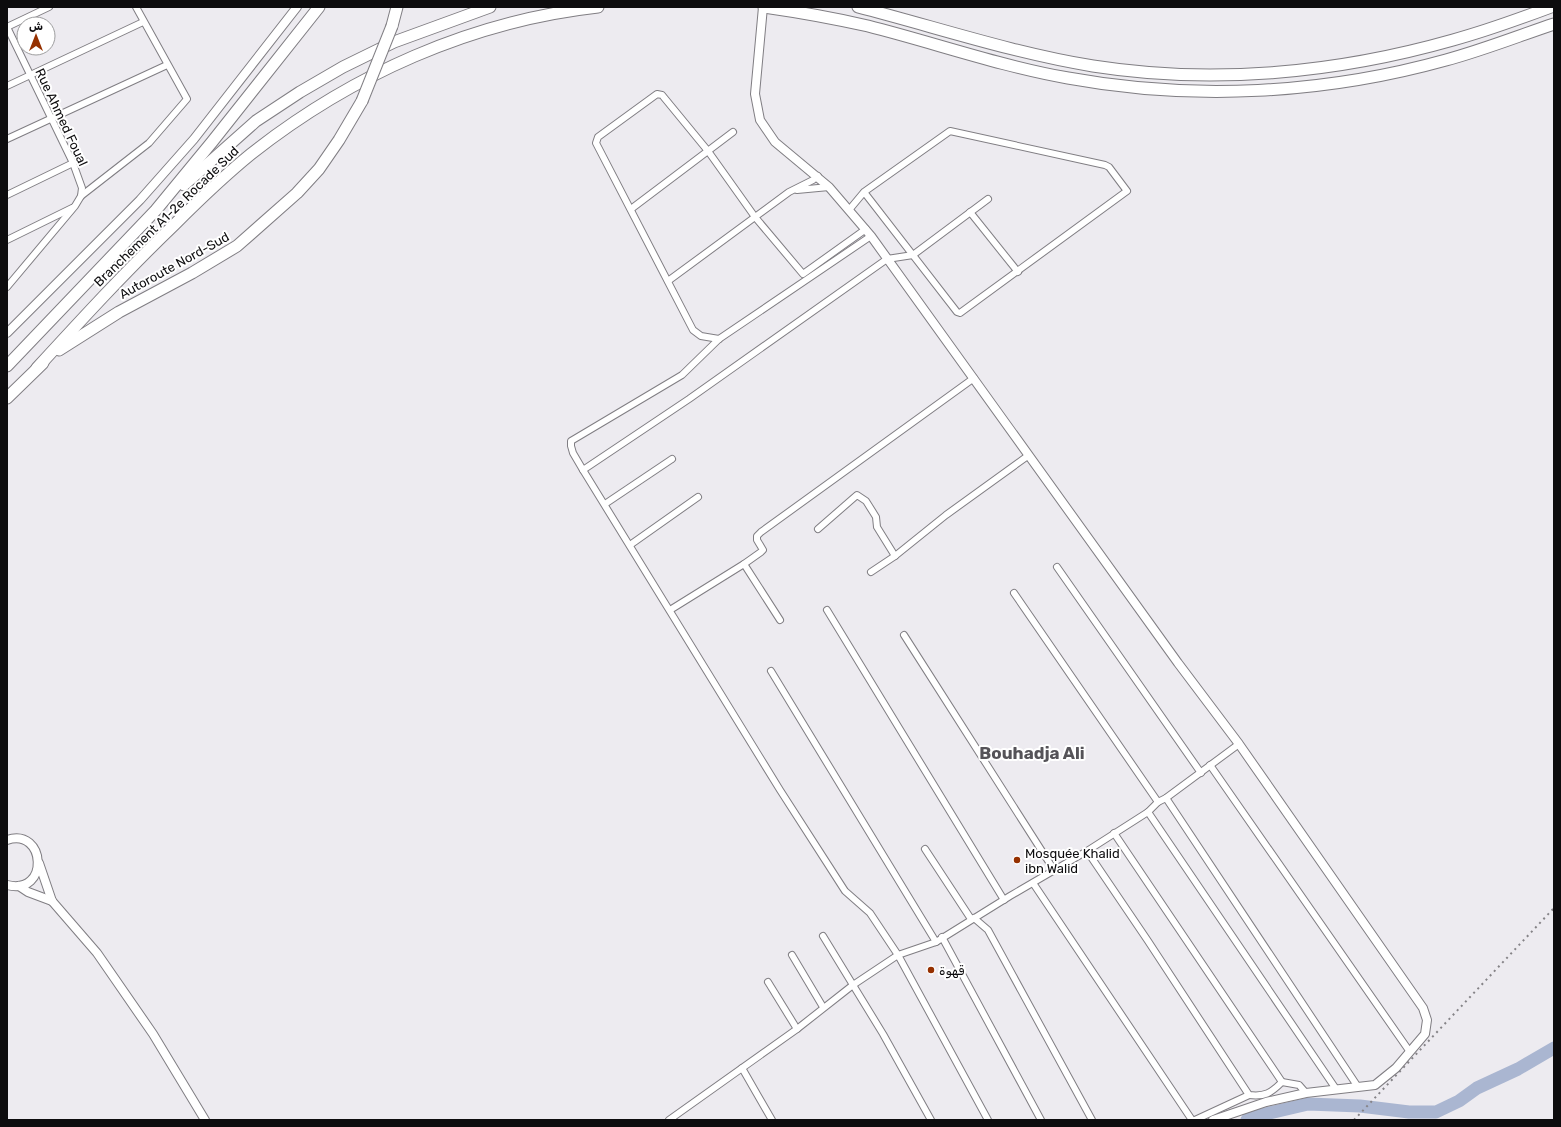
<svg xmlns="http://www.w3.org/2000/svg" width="1561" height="1127" viewBox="0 0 1561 1127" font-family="Rubik,'Noto Sans Arabic',sans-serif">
  <rect width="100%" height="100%" fill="#edebf0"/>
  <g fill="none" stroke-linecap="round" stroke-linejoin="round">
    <polyline stroke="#aab6d1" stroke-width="13" points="1247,1120 1265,1114 1308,1104 1360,1106 1409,1112 1436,1112 1459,1101 1477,1088 1518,1069 1554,1048"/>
    <defs>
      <g id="street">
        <polyline points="7,27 73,163 82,188 81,196"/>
        <polyline points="7,27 49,7"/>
        <polyline points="7,86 143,22"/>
        <polyline points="7,139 167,65"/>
        <polyline points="797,190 829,187"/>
        <polyline points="7,195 73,163"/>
        <polyline points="631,209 733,132"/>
        <polyline points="849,210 864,192 950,131 1105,165 1109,167 1127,191 960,313 957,312 864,192"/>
        <polyline points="970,212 1018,272"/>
        <polyline points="871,236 719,339 682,375 571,441 571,446 573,453 583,470 780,790 845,891 870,913 898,955 988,1120"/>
        <polyline points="7,240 72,208"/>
        <polyline points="668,281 789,192 813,180 818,176"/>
        <polyline points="7,287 75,206 81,196 149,143 187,99 136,7"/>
        <polyline points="719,339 701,336 693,330 596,143 598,137 657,94 662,95 708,151 755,217 803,274 866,229"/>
        <polyline points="583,470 689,399 887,259 913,255 988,199"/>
        <polyline points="605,504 672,459"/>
        <polyline points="818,529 857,495 866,501 876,517 877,527 895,556"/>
        <polyline points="630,545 698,497"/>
        <polyline points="744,564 780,620"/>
        <polyline points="1057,567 1201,773"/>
        <polyline points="871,572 895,556 946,515 1029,455"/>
        <polyline points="1014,593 1158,802"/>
        <polyline points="670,610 744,564 761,552 763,550 757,540 757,536 761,532 974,378"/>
        <polyline points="827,610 1004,900"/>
        <polyline points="904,635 1054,870"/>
        <polyline points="771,671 936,942"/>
        <polyline points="1210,765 1410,1052"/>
        <polyline points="1166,798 1358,1087"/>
        <polyline points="1148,812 1336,1089"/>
        <polyline points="1114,833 1282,1082"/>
        <polyline points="925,849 971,919"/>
        <path d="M1087,851l61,90 101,154c16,2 22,-2 33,-13l17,3 7,8"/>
        <polyline points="1033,883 1192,1120"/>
        <polyline points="974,918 988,930 1092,1120"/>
        <polyline points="823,936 883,1034 931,1120"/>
        <polyline points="942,937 1041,1120"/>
        <polyline points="792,955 823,1007"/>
        <polyline points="768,982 797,1029"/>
        <polyline points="742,1068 772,1120"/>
        <polyline points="669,1120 797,1029 853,985 898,955 936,942 1010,896 1087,851 1148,812 1158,802 1166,798 1239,744"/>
        <polyline points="1195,1120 1249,1095"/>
      </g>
      <g id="secondary">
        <polyline points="763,7 755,94 760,120 775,142 829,187 871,236 1178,663 1239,744 1423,1008 1427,1020 1425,1034 1396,1068 1375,1085 1306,1093 1266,1102 1213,1120"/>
        <polyline points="7,333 140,200 194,139 297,7"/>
        <path d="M7,840c39,-13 43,56 0,45"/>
        <polyline points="39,863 52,901 97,953 153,1034 205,1120"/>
        <polyline points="19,886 28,892 52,901"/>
      </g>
      <g id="highway">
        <path d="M764,7c35,5 69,11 104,19 67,17 132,40 200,52 125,23 256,16 378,-18 37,-10 72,-24 108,-36"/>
        <path d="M858,7c78,20 155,46 235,59 120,19 244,7 360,-26 33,-9 66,-21 98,-33"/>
        <polyline points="392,26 397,7"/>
        <polyline points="184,185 256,121 300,92 343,67 394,42 490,7"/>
        <polyline points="59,350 119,312 192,273 237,246 297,193 319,169 339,140 362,101"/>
        <polyline points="7,366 156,210 212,142 319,7"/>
        <path d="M37,368c45,-49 90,-98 138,-144 24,-24 49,-48 76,-70 100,-79 220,-133 347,-147"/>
        <polyline points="7,398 43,363"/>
      </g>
    </defs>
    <use href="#street" stroke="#807e83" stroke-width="8"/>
    <use href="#secondary" stroke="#807e83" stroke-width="10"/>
    <use href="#highway" stroke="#807e83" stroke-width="13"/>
    <use href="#street" stroke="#fff" stroke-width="6"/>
    <use href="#secondary" stroke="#fff" stroke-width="8"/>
    <use href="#highway" stroke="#fff" stroke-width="11"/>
    <polyline stroke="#858387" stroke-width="2" stroke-dasharray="2 4" stroke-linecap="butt" points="1354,1120 1554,908"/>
    <defs>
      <polyline id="highway-bridge" points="362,101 392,26"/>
    </defs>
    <use href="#highway-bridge" stroke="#807e83" stroke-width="13" stroke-linecap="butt"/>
    <use href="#highway-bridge" stroke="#fff" stroke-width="11"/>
  </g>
  <g fill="#953000" stroke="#fff" stroke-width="1.5">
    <circle cx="1017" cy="860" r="4"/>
    <circle cx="931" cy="970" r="4"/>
  </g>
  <g text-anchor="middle" stroke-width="4" stroke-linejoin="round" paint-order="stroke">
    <g font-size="13" fill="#0d0c0e" stroke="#fff">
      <text transform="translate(62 117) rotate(65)" y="5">Rue Ahmed Foual</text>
      <text transform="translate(166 216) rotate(-44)" y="5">Branchement A1-2e Rocade Sud</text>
      <text transform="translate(174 265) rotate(-29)" y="5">Autoroute Nord-Sud</text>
    </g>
    <g font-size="13" fill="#0d0c0e" stroke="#fff" text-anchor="start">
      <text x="1025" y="858">Mosquée Khalid<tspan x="1025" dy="15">ibn Walid</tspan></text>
      <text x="939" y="975">قهوة</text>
    </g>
    <g font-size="17" font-weight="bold" fill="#555358" stroke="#fff">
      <text x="1032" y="759">Bouhadja Ali</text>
    </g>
  </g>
  <rect width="1561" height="1127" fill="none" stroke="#0d0c0e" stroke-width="16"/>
  <g transform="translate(36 36)"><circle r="19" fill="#ffffff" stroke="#9e9e9f"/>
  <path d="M0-3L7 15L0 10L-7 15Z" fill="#953000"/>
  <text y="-6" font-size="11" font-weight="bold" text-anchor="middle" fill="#0d0c0e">ش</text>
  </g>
</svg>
